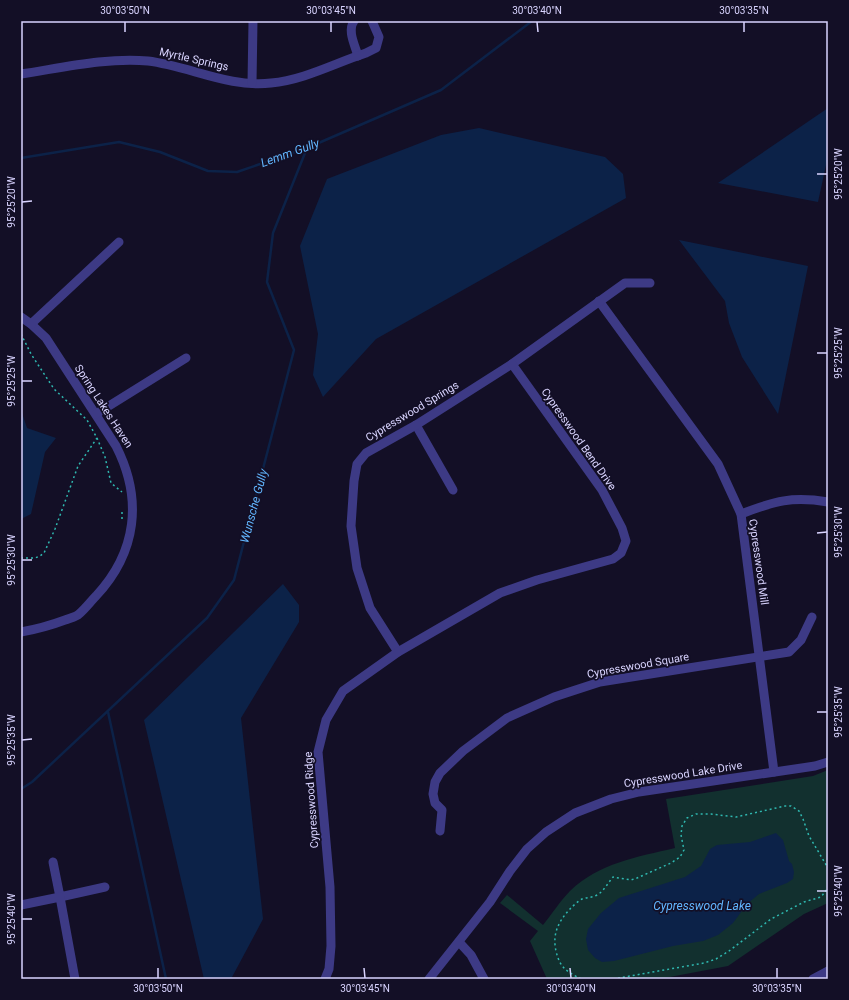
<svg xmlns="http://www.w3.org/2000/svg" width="849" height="1000" viewBox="0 0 849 1000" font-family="Roboto,sans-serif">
  <rect width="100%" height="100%" fill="#130f26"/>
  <path fill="#12302f" d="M828,770v133l-24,11 -76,52 -69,13h-112l-17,-38 8,-10 -38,-28 7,-8 36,30c9,-11 17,-24 27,-34 29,-28 67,-34 105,-43l-9,-49 147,-23z"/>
  <g fill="#0c2248">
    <polygon points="828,108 828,156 818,202 718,183"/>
    <polygon points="479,128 605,157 623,174 626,198 376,339 323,397 313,375 318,334 300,246 327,179 441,135"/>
    <polygon points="679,240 808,266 778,414 742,357 729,323 725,301"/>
    <polygon points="21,410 27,428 56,438 45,452 31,514 21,519"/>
    <polygon points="283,584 299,605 299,622 241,718 263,919 231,979 204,979 144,720"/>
    <polygon points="776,833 783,840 789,861 792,864 794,872 793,879 787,883 759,894 747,904 733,923 718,935 703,941 673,946 614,961 602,962 595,958 588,950 586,939 588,929 601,913 619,898 685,877 701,866 710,849 717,845 750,842"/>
  </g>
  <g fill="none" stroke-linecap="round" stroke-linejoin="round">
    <g stroke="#0c2248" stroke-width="2.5">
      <polyline points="21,158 119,142 160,152 208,171 237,172 307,148 441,90 532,21"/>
      <polyline points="108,712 166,979"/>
      <polyline points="21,789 32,782 207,618 234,580 294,350 267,282 273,233 307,148"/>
    </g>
    <g stroke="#2fb8b0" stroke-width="1.5" stroke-dasharray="2 3" stroke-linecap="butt">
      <polyline points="21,334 31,354 54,389 87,420 97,438 105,457 111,483 122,492"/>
      <polyline points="122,519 122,509"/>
      <polyline points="21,558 35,558 40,556 44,553 55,529 78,466 97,438"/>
      <path d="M581,979c-15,-8 -21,-11 -25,-28 -4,-18 3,-30 14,-42 3,-3 8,-8 12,-10 5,-2 10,-1 15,-4 7,-4 11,-12 16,-18l18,3 6,-2 34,-15 9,-6 4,-7 -3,-15 1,-9 5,-8 9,-4h15l25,3 49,-11h6l8,5 4,8 6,17 19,32"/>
      <polyline points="613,979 704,963 716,959 729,951 771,919 804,902 821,897 828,888"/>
    </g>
    <g stroke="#3d3a85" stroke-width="9">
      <path d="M354,21c-7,10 1,24 4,35"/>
      <path d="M21,74c40,-6 87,-17 127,-13 41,5 81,27 123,22 33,-3 64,-20 95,-30l10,-5 3,-11 -7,-16"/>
      <polyline points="252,83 253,21"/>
      <polyline points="599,301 718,464 741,514 774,772"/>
      <path d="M21,317l10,7 15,14 70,108c27,53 21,106 -20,150 -5,5 -11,13 -17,18 -3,3 -9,4 -14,6 -16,6 -27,9 -44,12"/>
      <polyline points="31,324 119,242"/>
      <polyline points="96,414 186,358"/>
      <polyline points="416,425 453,490"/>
      <path d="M741,514c34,-13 51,-18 87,-12"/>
      <polyline points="398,652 370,608 357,568 351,526 354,481 357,464 366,453 416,425 512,364 625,283 650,283"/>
      <polyline points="440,831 442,810 435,803 433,794 435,782 440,773 463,751 507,718 554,697 600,682 789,652 801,640 812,617"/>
      <polyline points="53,862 60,897 105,887"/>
      <polyline points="21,905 60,897 75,979"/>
      <polyline points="459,942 471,955 484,979"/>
      <polyline points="325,979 329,969 331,946 330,887 318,752 326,720 343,691 398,652 500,593 537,580 613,559 621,553 626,541 622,528 602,490 512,364"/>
      <polyline points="429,979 490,902 510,871 527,849 546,832 575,813 611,799 639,792 815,766 828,762"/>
      <polyline points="813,979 828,971"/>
    </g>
  </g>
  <path fill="none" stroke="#d9d4ff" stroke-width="1.5" d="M125,22v10M331,22v10M537,22l1,10M744,22v10M817,174h10M22,202l10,-1M817,353h10M22,381h10M817,533l10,-1M22,560h10M817,712h10M22,740l10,-1M817,891h10M22,919h10M158,968v10M364,968l1,10M570,968l1,10M777,968v10"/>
  <g text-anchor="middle" stroke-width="3.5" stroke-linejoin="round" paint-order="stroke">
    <g font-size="11" fill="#d9d4ff" stroke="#130f26">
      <text transform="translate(194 59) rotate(13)" y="4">Myrtle Springs</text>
      <text transform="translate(104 406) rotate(57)" y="4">Spring Lakes Haven</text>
      <text transform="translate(412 411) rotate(-31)" y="4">Cypresswood Springs</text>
      <text transform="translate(579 439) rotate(55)" y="4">Cypresswood Bend Drive</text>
      <text transform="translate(759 562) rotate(82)" y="4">Cypresswood Mill</text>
      <text transform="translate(638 665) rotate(-10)" y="4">Cypresswood Square</text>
      <text transform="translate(683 774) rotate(-9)" y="4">Cypresswood Lake Drive</text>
      <text transform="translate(311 800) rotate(-94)" y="4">Cypresswood Ridge</text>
    </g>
    <g font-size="12" font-style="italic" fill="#62b6ff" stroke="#130f26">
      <text transform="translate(290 153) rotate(-20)" y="4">Lemm Gully</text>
      <text transform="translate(254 506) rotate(-75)" y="4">Wunsche Gully</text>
      <text x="702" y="910">Cypresswood Lake</text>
    </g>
  </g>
  <rect width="849" height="1000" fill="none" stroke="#130f26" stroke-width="44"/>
  <rect x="22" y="22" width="805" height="956" fill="none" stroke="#d9d4ff" stroke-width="1.5"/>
  <g font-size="10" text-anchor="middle" fill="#d9d4ff">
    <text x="125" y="14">30°03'50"N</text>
    <text x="331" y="14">30°03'45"N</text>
    <text x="537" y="14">30°03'40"N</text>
    <text x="744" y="14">30°03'35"N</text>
    <text transform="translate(838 174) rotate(-90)" y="4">95°25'20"W</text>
    <text transform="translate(11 202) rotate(-90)" y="4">95°25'20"W</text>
    <text transform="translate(838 353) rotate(-90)" y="4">95°25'25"W</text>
    <text transform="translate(11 381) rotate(-90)" y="4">95°25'25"W</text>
    <text transform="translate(838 532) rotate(-90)" y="4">95°25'30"W</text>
    <text transform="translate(11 560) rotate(-90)" y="4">95°25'30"W</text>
    <text transform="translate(838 712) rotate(-90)" y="4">95°25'35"W</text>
    <text transform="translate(11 740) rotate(-90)" y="4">95°25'35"W</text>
    <text transform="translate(838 891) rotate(-90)" y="4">95°25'40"W</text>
    <text transform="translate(11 919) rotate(-90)" y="4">95°25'40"W</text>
    <text x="158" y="992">30°03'50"N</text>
    <text x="365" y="992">30°03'45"N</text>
    <text x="571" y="992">30°03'40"N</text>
    <text x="777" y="992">30°03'35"N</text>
  </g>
</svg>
